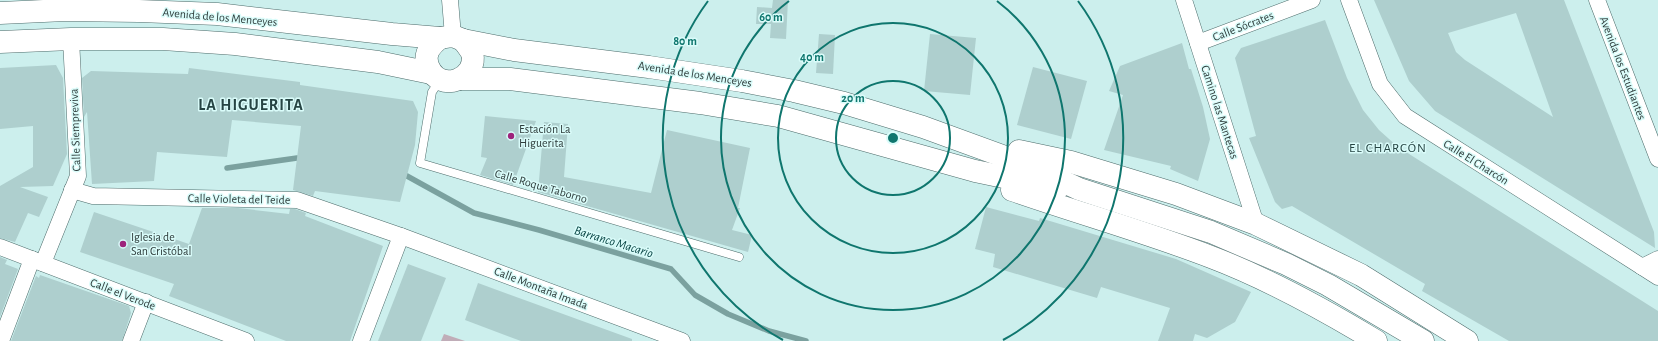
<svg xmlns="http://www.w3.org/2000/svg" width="1658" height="341" viewBox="0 0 1658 341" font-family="'Alegreya Sans',sans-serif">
  <rect width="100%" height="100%" fill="#ccefed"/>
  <polygon fill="#c0adb8" points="444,334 465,341 441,341"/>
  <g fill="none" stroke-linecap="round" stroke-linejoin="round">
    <g stroke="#7ba19f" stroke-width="5.5">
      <polyline points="227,168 297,158"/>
      <polyline points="407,176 474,213 539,230 671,269 695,295 728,314 769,331 806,341"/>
    </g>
  </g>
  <g fill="#aecfce" fill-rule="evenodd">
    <polygon points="773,0 788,0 786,39 770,38 771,24 756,24 757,7 772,8"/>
    <path d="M1374,0h190l90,232 1,16 -220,-137 -26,-30zM1516,13l37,104 -88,-57 -9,-8 -8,-19z"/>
    <polygon points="1325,20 1347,78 1363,110 1379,130 1398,147 1658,311 1658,341 1509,341 1422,291 1425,284 1292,206 1282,209 1275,202 1249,138 1256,136 1235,58 1241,48"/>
    <polygon points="819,34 835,35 833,74 816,73"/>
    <polygon points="930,34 976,38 970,95 924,91"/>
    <polygon points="1182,43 1189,69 1191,69 1203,107 1210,139 1198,181 1170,169 1171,166 1104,150 1123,95 1109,91 1120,66"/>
    <polygon points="56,65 63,78 67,154 53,186 20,187 48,197 39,217 28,213 15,242 0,238 0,186 33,167 33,126 0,129 0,68"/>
    <polygon points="1033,67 1087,81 1071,139 1017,125"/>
    <polygon points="189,68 300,82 300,85 413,101 418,112 415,145 400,202 315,191 313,196 293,190 301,126 232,120 227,157 157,152 154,181 92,184 87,112 84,117 82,78 91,71 188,74"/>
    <polygon points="485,116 536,121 513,185 480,175 487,158 481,157"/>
    <polygon points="544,122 568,124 564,177 651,193 667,130 750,148 738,208 740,208 732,230 752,235 748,252 538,192"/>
    <polygon points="986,207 1039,221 1040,218 1176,259 1251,292 1235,322 1207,338 1195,334 1193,341 1158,341 1170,308 1101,287 1097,298 993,267 995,254 975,249"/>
    <polygon points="202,208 238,208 289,214 290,209 295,209 306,213 305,216 383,246 350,341 286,341 169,296 174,284 80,252 94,212 189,244"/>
    <polygon points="0,257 7,260 5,264 18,269 0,317"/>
    <polygon points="408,264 446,278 421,341 378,341"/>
    <polygon points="40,275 129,306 131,313 122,341 11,341 36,276 39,278"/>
    <polygon points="478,283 632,339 632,341 521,341 465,320"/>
  </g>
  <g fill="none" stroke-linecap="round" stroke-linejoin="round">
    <defs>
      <polyline id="service" points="440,80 432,92 420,163 739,257"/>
      <g id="minor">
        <polyline points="450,0 453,36"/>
        <polyline points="1184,0 1256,224"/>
        <polyline points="1349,0 1380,84 1405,116 1658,277"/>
        <polyline points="1597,0 1658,159"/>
        <polyline points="1198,43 1312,0"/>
        <polyline points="72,190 93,196 297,200 401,236 682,341"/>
        <polyline points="0,247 246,341"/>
        <polyline points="43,263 78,176 71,39"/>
        <polyline points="1642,267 1658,259"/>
        <polyline points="1,341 32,259"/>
        <polyline points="131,341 146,302"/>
        <polyline points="361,341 401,236"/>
      </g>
      <g id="secondary">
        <polyline points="0,13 65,10 139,11 217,14 392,34 440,38 453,36 463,40 514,50 649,67 742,81 794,91 844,103 923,127 1030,166 1079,189 1211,232 1286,264 1328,285 1423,341"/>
        <path d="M440,38c-9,7 -17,16 -12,28 12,29 51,12 44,-13 -2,-4 -6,-9 -9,-13"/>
        <polyline points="0,42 71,39 163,39 235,44 378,62 431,73"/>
        <polyline points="461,79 510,79 700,103 778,116 975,171 1027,182 1059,187"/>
        <polyline points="1019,151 1071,162 1176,194 1256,224 1361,275 1467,341"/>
        <path d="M1012,190c66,23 134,42 199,67 58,22 112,52 165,84"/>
      </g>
    </defs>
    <use href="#service" stroke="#4d6c6b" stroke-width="9"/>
    <use href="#minor" stroke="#4d6c6b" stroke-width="17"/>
    <use href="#secondary" stroke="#4d6c6b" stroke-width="23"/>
    <use href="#service" stroke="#fff" stroke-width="8"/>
    <use href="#minor" stroke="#fff" stroke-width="16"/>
    <use href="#secondary" stroke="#fff" stroke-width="22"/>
  </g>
  <g fill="none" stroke="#0f766e" stroke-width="2">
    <circle cx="893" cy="138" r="57"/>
    <circle cx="893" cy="138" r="115"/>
    <path d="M997 1A172 172 0 1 1 789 1"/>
    <path d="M783 340A230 230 0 0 1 708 1M1078 1A230 230 0 0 1 1003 340"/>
  </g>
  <g fill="#9d237b" stroke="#dafcfa" stroke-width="1.5">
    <circle cx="511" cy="136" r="4"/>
    <circle cx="123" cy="244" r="4"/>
  </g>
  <g text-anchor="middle" stroke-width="3" stroke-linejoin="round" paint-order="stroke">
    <g font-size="12" fill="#2e3c3b" stroke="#dafcfa">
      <text transform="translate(220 17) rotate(5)" y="4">Avenida de los Menceyes</text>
      <text transform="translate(1243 26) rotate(-21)" y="4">Calle Sócrates</text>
      <text transform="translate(1623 68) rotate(69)" y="4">Avenida los Estudiantes</text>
      <text transform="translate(695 74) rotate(9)" y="4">Avenida de los Menceyes</text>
      <text transform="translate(1220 112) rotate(72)" y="4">Camino las Mantecas</text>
      <text transform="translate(75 130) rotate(-92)" y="4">Calle Siempreviva</text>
      <text transform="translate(1476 162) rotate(32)" y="4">Calle El Charcón</text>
      <text transform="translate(541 186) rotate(16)" y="4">Calle Roque Taborno</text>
      <text transform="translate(239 199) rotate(1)" y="4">Calle Violeta del Teide</text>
      <text transform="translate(541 288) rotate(21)" y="4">Calle Montaña Imada</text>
      <text transform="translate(123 294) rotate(21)" y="4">Calle el Verode</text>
    </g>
    <g font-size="12" fill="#2e3c3b" stroke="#dafcfa" text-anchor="start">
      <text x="519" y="133">Estación La<tspan x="519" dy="14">Higuerita</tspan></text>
      <text x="131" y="241">Iglesia de<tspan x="131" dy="14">San Cristóbal</tspan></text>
    </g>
    <g font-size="13" letter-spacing="1" fill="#264443" stroke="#dafcfa">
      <text x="1388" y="152">EL CHARCÓN</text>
    </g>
    <g font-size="13" font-style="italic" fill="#094645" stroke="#dafcfa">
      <text transform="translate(614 241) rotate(17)" y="5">Barranco Macario</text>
    </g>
    <g font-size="16" font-weight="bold" letter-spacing="1" fill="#264443" stroke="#dafcfa">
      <text x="251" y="110">LA HIGUERITA</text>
    </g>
  </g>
  <circle cx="893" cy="138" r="6" fill="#0f766e" stroke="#dafcfa" stroke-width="2"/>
  <g font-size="12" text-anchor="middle" font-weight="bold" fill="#0f766e" stroke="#dafcfa" stroke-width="3" stroke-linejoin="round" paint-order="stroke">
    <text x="771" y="21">60 m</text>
    <text x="685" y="45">80 m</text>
    <text x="812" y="61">40 m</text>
    <text x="853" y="102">20 m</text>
  </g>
</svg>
